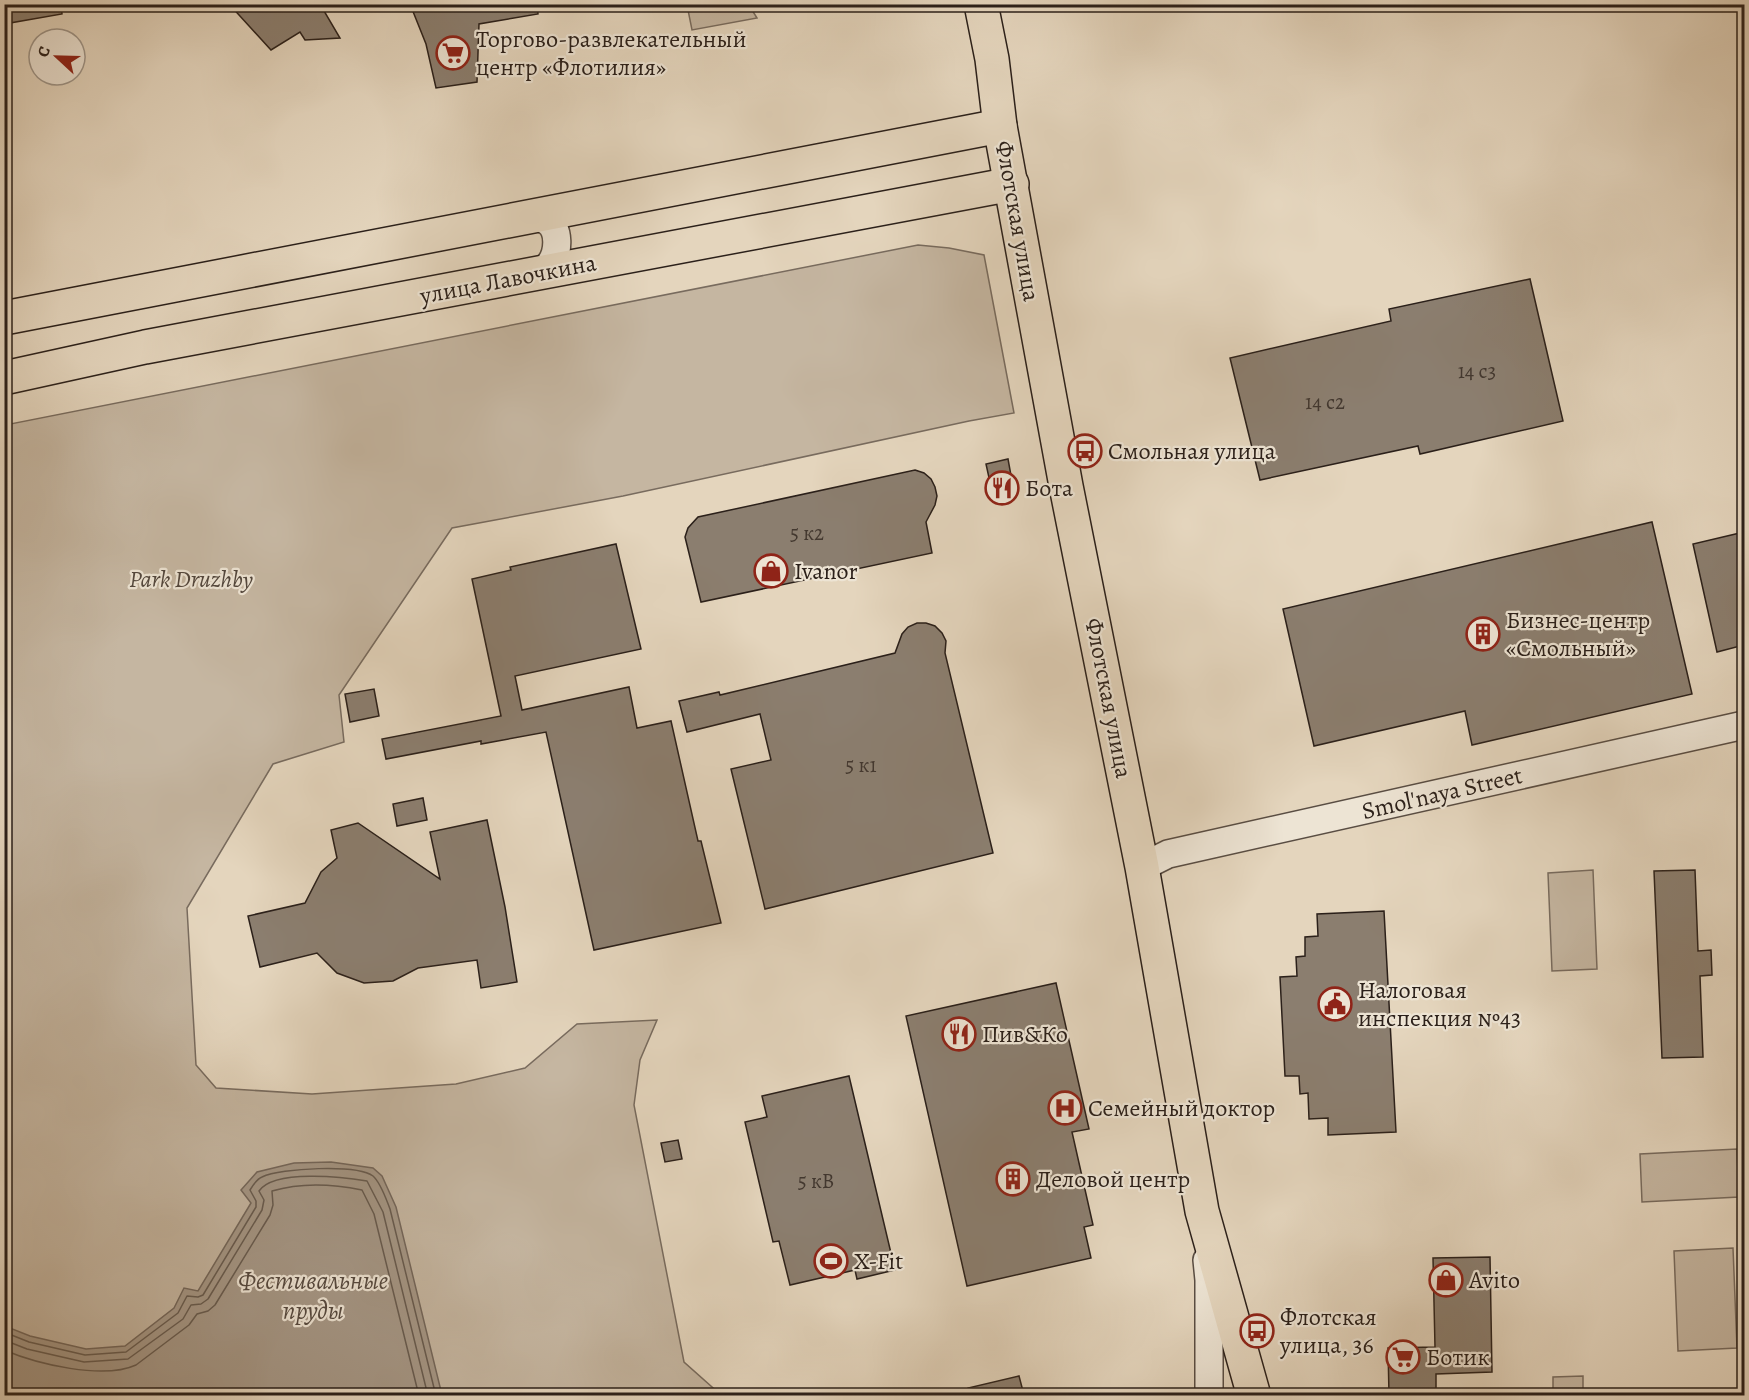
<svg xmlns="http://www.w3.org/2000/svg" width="1749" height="1400" viewBox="0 0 1749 1400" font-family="Alegreya,serif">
  <rect width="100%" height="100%" fill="#e4d5bd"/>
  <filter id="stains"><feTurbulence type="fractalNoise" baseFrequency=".00333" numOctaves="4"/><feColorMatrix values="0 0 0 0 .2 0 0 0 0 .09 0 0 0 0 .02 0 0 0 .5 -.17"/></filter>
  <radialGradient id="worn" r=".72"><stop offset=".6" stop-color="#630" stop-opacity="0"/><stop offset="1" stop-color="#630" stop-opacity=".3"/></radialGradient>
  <g fill="#c5b6a1" stroke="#786b5e" stroke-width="1.5">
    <polygon points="687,5 749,5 757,18 692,30"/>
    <polygon points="918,245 949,248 984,255 1014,413 969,421 623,496 452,528 339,695 344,742 273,764 187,908 196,1065 216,1088 312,1094 456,1084 525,1068 577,1024 657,1020 640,1060 634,1105 684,1362 721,1395 5,1395 5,425"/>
    <polygon points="1593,870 1597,969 1552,971 1548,873"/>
    <polygon points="1737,1149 1739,1197 1642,1202 1640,1154"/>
    <polygon points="1733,1248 1737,1348 1678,1351 1674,1251"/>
    <polygon points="1583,1376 1583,1395 1553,1395 1553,1377"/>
  </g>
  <polygon fill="#a59786" stroke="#74675b" stroke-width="1.5" points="331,1162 373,1168 382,1176 396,1207 442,1395 5,1395 5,1326 30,1336 86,1349 125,1346 174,1308 184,1288 198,1291 251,1203 241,1190 257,1172 294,1163"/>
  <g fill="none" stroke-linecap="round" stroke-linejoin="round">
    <g stroke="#685c50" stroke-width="1.5">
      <path d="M4,1332l25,10 56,13 41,-3 52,-39 9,-17 11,1 5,-2 53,-88v-6l-6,-11c3,-5 7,-11 12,-13 19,-9 95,-13 111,-1 8,7 13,23 17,33l46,187"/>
      <path d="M4,1340l23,9 57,13 44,-3 55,-40 8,-14 10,-1 7,-5 54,-89 2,-10 -5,-9c15,-22 85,-14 108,-10l16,31 45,184"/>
      <path d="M4,1350c33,14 99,30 132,15l53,-40 8,-11 11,-3 7,-6 55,-90 3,-10 -1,-14c30,-9 61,-7 90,-1l12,24 45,182"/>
    </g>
  </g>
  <g fill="#8b7e6f" stroke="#2b201a" stroke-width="1.5">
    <polygon points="4,4 61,4 62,14 4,24"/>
    <polygon points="229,4 320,4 340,38 305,40 300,32 271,50"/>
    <polygon points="410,4 537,4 538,14 479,24 477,82 436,88 426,44"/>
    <polygon points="1530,279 1563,421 1420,454 1418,446 1260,480 1230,358 1391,321 1389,309"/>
    <polygon points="1008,459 1014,492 993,496 986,464"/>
    <polygon points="915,470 924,473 931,479 935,487 937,496 935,505 926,522 932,553 701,602 685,537 688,528 698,517"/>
    <polygon points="1652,522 1692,694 1472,745 1465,711 1314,746 1283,609"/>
    <polygon points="1744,532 1744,645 1717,652 1693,544"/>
    <polygon points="616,544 641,649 515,676 522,710 629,687 637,728 671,721 698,841 701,841 721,923 594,950 546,732 481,744 481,741 386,759 382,739 501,716 472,579 511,570 510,567"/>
    <polygon points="917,623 926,623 935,626 942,633 946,641 945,653 993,853 765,909 731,769 771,760 760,714 687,732 679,701 719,692 720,695 895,653 902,634 908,627"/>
    <polygon points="374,689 379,716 350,722 345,694"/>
    <polygon points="423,798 427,820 397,826 393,804"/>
    <polygon points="487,820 505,907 517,982 481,988 477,960 418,968 393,981 364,983 337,973 317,953 260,967 248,916 305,903 321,872 337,858 331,830 358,823 440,879 430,832"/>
    <polygon points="1695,870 1698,951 1711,950 1712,975 1700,976 1703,1057 1662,1058 1654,871"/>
    <polygon points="1384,911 1396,1132 1328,1135 1328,1118 1309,1119 1308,1093 1300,1094 1299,1076 1285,1076 1280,977 1297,976 1296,957 1305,956 1305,937 1318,936 1317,914"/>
    <polygon points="1056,983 1089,1129 1072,1132 1093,1225 1084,1227 1091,1258 967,1286 906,1016"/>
    <polygon points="849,1076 895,1270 857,1279 855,1270 790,1285 779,1241 773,1242 745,1122 767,1117 762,1096"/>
    <polygon points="678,1140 682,1159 665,1162 661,1143"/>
    <polygon points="1490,1257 1492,1372 1436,1374 1436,1395 1389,1395 1388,1348 1435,1347 1433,1258"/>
    <polygon points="1019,1376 1024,1395 968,1395 968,1388"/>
  </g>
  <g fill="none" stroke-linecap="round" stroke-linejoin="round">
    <defs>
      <g id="minor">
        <path d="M528,216c6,1 13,1 19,5 13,8 12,31 3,43 -2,3 -7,6 -11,9"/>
        <polyline points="1142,867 1168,854 1744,725"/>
        <polyline points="1207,1260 1209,1280 1209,1396"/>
      </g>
      <g id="major">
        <polyline points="981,4 992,59 1000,126 1066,486 1142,867 1202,1211 1254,1396"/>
        <polyline points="4,318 1000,126"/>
        <polyline points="4,378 145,347 1012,184"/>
      </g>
    </defs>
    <use href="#minor" stroke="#594d43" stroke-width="30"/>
    <use href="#major" stroke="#2b201a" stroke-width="36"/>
    <use href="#minor" stroke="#ede4d4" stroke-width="27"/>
    <use href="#major" stroke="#e4d5bd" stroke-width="33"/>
  </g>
  <defs>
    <symbol id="supermarket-ring" viewBox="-11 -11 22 22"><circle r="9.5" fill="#ede4d4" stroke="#8f2418" stroke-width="1.5"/><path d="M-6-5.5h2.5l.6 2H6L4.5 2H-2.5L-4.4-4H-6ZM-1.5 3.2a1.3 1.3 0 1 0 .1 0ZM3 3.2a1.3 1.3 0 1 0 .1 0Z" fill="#8f2418"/></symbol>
    <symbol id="bus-ring" viewBox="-11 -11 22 22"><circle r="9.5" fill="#ede4d4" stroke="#8f2418" stroke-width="1.5"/><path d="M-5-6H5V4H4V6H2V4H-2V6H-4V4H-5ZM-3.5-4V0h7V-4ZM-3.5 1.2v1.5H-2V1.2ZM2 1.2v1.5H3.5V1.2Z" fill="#8f2418"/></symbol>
    <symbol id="restaurant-ring" viewBox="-11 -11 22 22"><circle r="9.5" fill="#ede4d4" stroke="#8f2418" stroke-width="1.5"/><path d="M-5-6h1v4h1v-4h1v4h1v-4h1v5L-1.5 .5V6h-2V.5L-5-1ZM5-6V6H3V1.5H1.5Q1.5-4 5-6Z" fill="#8f2418"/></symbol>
    <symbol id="shop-ring" viewBox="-11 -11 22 22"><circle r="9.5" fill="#ede4d4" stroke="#8f2418" stroke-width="1.5"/><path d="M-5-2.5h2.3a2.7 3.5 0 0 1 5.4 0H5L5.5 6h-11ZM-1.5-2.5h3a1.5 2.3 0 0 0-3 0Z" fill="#8f2418"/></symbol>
    <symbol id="building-ring" viewBox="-11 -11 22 22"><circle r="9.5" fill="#ede4d4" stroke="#8f2418" stroke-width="1.5"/><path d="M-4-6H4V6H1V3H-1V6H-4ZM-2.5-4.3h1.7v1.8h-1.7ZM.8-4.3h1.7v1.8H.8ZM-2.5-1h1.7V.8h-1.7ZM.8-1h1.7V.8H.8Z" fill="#8f2418"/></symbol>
    <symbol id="civic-ring" viewBox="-11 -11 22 22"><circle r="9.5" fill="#ede4d4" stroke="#8f2418" stroke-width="1.5"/><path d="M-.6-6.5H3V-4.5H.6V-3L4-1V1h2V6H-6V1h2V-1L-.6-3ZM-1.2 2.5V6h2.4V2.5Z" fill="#8f2418"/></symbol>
    <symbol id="hospital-ring" viewBox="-11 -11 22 22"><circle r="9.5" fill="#ede4d4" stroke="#8f2418" stroke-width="1.5"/><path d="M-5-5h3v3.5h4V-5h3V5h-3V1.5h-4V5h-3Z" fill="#8f2418"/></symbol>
    <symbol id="stadium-ring" viewBox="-11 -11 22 22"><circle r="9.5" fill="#ede4d4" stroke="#8f2418" stroke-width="1.5"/><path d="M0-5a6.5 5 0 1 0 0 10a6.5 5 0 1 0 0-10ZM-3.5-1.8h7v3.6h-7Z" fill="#8f2418"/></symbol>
  </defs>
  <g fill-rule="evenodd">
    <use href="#supermarket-ring" x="434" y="34" width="38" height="38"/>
    <use href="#bus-ring" x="1066" y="432" width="38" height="38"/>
    <use href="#restaurant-ring" x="983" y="469" width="38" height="38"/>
    <use href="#shop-ring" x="752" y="552" width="38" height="38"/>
    <use href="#building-ring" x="1464" y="615" width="38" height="38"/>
    <use href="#civic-ring" x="1316" y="985" width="38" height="38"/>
    <use href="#restaurant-ring" x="940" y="1015" width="38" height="38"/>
    <use href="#hospital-ring" x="1046" y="1089" width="38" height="38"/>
    <use href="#building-ring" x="994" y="1160" width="38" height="38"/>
    <use href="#stadium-ring" x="812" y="1242" width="38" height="38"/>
    <use href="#shop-ring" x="1427" y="1261" width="38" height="38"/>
    <use href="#bus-ring" x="1238" y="1312" width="38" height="38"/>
    <use href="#supermarket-ring" x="1384" y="1338" width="38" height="38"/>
  </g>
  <g text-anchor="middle" stroke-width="4.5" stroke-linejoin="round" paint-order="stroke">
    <g font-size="21" fill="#43382f">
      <text x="1477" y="378">14 с3</text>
      <text x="1325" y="409">14 с2</text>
      <text x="807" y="540">5 к2</text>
      <text x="861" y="772">5 к1</text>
      <text x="816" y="1188">5 кВ</text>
    </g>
    <g font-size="24" fill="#2b201a" stroke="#ede4d4" text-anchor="start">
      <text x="476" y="47">Торгово-развлекательный<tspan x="476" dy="28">центр «Флотилия»</tspan></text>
      <text x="1108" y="459">Смольная улица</text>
      <text x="1025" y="496">Бота</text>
      <text x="794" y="579">Ivanor</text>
      <text x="1506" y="628">Бизнес-центр<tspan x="1506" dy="28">«Смольный»</tspan></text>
      <text x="1358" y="998">Налоговая<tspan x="1358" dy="28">инспекция №43</tspan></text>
      <text x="982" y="1042">Пив&amp;Ко</text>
      <text x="1088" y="1116">Семейный доктор</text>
      <text x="1036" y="1187">Деловой центр</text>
      <text x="854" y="1269">X-Fit</text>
      <text x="1469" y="1288">Avito</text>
      <text x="1280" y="1325">Флотская<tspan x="1280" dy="28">улица, 36</tspan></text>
      <text x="1426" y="1365">Ботик</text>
    </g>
    <g font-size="24" fill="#2b201a" stroke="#ede4d4">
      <text transform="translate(1018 221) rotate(80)" y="8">Флотская улица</text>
      <text transform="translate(508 279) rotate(-11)" y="8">улица Лавочкина</text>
      <text transform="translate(1109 698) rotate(79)" y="8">Флотская улица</text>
      <text transform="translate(1442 793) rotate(-13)" y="8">Smol'naya Street</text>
    </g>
    <g font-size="24" font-style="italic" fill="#52463c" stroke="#ede4d4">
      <text x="191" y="587">Park Druzhby</text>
    </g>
    <g font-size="26" font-style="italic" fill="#564a40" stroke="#ede4d4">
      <text x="313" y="1289">Фестивальные<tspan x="313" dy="30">пруды</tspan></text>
    </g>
  </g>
  <rect width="1749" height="1400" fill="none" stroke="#e4d5bd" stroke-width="24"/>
  <rect x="6" y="6" width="1737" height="1388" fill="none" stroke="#2b201a" stroke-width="3"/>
  <rect x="12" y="12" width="1725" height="1376" fill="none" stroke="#2b201a" stroke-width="1.5"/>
  <g transform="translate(57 57) rotate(292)"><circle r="28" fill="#ede4d4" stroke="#9f968a" stroke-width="1.5"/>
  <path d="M0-4.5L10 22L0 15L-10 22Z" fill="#8f2418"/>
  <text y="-9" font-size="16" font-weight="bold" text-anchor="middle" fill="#2b201a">С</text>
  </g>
  <rect width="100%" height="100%" filter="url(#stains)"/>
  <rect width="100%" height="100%" fill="url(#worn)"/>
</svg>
